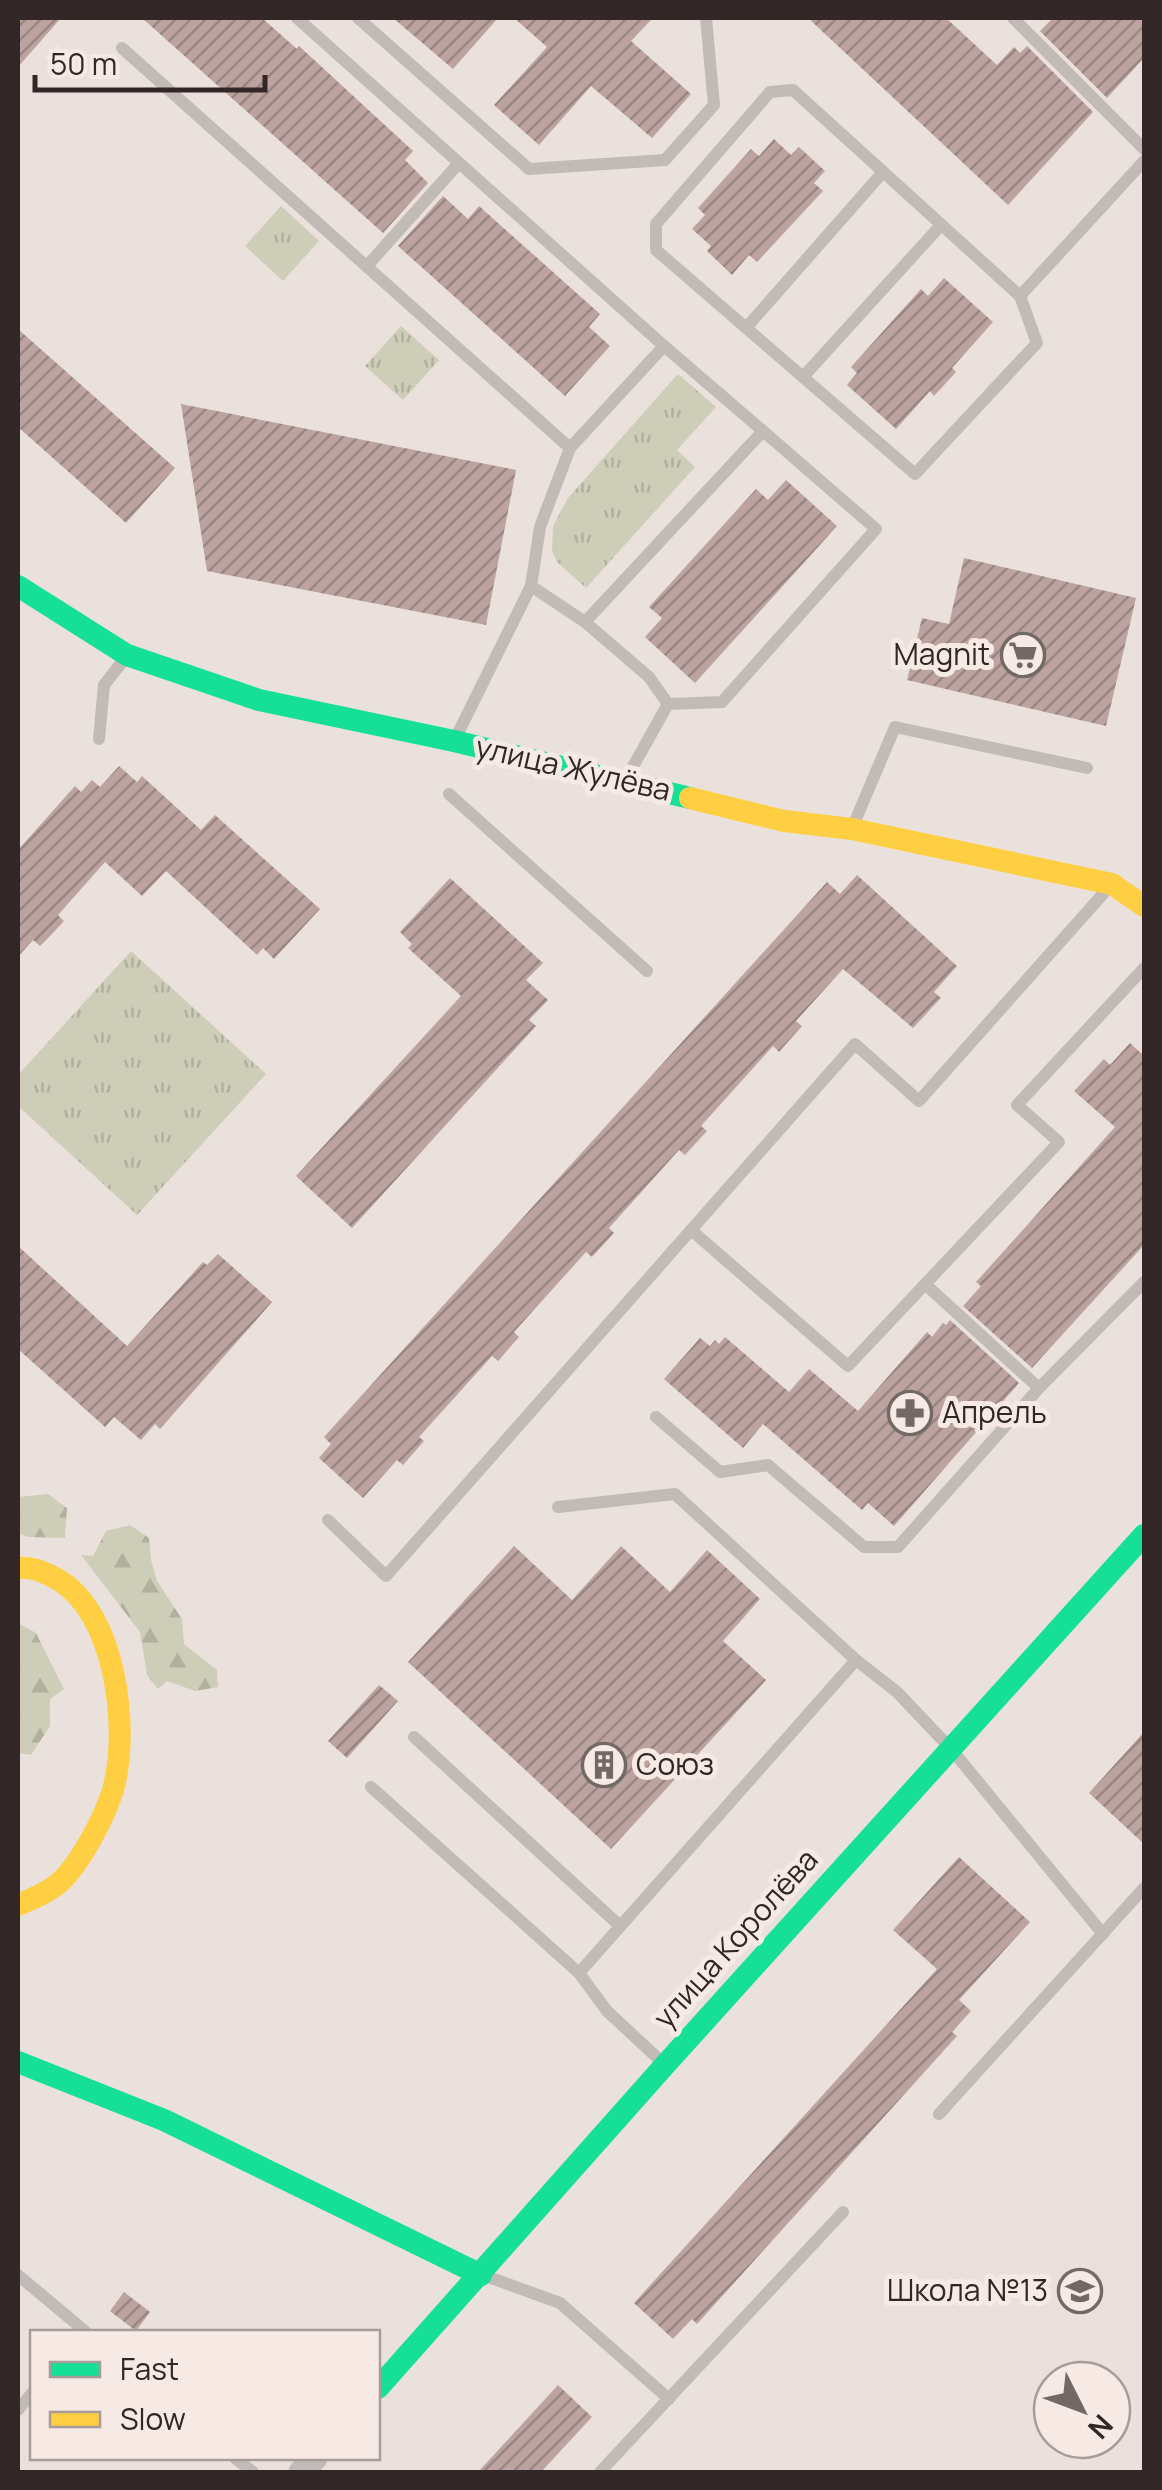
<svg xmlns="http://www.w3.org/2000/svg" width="1162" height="2490" viewBox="0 0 1162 2490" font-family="Manrope,sans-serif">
  <defs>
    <pattern id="forest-firs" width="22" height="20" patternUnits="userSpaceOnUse" patternTransform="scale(2.5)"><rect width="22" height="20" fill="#cecdb8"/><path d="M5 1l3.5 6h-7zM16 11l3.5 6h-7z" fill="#b1b09e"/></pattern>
    <pattern id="park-tufts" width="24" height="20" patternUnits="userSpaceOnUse" patternTransform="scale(2.5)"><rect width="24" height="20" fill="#cecdb8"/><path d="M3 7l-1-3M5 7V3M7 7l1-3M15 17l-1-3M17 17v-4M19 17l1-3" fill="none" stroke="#b1b09e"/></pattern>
    <pattern id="building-hatch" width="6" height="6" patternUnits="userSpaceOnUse" patternTransform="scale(2.5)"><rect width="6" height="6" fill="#bca3a0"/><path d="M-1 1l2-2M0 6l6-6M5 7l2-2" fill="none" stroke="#998582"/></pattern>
  </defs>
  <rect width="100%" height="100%" fill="#eae1dd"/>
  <g fill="url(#forest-firs)">
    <polygon points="48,1494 67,1508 65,1538 28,1537 18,1533 18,1497"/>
    <polygon points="130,1525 149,1538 151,1560 157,1581 182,1619 184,1644 217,1670 218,1687 195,1691 167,1681 158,1689 147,1675 140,1632 81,1555 93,1556 106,1531"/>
    <polygon points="18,1623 36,1633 64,1689 50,1699 50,1726 31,1755 18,1753"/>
  </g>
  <g fill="url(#park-tufts)">
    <polygon points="281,206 319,241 283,281 245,246"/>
    <polygon points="401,326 439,360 403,400 365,366"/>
    <polygon points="678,374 716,407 677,450 695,467 586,588 557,562 552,551 553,526 568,498"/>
    <polygon points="131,951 266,1074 137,1215 18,1106 18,1075"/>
  </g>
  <g fill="url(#building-hatch)">
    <polygon points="18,18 61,18 18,67"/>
    <polygon points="142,18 262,18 297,49 299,46 413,151 405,160 428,183 383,233"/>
    <polygon points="393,18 498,18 453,69"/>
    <polygon points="514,18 653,18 631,41 691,94 652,138 591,86 539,145 494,105 547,47"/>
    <polygon points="808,18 946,18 997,65 1014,47 1020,53 1027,46 1093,112 1008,205"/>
    <polygon points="1053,18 1144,18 1144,58 1107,98 1040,31"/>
    <polygon points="774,139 791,155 799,147 825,171 814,183 823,191 757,262 749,255 732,275 707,251 711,246 692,229 705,215 698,208 751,149 759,156"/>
    <polygon points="443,196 468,219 479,206 600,314 589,327 610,346 565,396 398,246"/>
    <polygon points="944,278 993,322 952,368 956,372 934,396 930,391 896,429 847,385 857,373 851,367 921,289 928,296"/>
    <polygon points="18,329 175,468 126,523 18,427"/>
    <polygon points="181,404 516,470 486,625 207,571"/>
    <polygon points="786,480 837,526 695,683 645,637 662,618 649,607 756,489 768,500"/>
    <polygon points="964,558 1136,598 1106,726 907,680 922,618 949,624"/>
    <polygon points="119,766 137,782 142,776 201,830 215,815 320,909 274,959 263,948 257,955 166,871 142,896 105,862 58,915 64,921 52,934 40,946 33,940 18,957 18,850 75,786 81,792 92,780 100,787"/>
    <polygon points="857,875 957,966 934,992 941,998 913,1028 843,969 796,1021 802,1026 779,1052 773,1046 701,1126 707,1131 685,1155 679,1150 609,1228 614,1233 592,1257 586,1252 514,1332 519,1337 498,1361 492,1356 419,1437 424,1441 403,1465 397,1460 363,1498 319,1458 331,1444 324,1437 827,882 840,894"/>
    <polygon points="450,878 543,963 526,980 548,1000 529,1020 536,1026 352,1228 296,1176 461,996 408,948 412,944 400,932"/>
    <polygon points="1130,1043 1144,1056 1144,1245 1032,1368 963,1306 981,1286 976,1282 1115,1127 1074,1091 1104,1059 1110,1065"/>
    <polygon points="18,1246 127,1346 203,1262 207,1265 218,1254 272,1302 160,1429 155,1424 141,1440 114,1417 105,1427 18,1349"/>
    <polygon points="950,1320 1019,1383 894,1526 868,1503 862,1510 763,1424 743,1448 664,1379 700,1338 710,1346 715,1340 719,1344 725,1337 789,1392 809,1369 858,1411 927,1332 932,1337 943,1323 946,1325"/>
    <polygon points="514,1546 572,1600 621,1546 670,1592 707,1550 760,1599 723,1641 766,1680 611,1849 408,1662"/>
    <polygon points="379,1685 398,1701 347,1758 328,1741"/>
    <polygon points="1144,1732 1144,1844 1089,1793"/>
    <polygon points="959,1857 1030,1922 959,2000 971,2011 952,2032 957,2036 697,2324 692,2319 673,2339 634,2303 937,1969 893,1930"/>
    <polygon points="124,2292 150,2312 136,2331 110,2311"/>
    <polygon points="558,2385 592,2417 541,2472 478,2472"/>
  </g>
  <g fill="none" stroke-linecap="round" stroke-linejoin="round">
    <g stroke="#c2bab6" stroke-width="12">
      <polyline points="297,18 664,346 763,431"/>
      <polyline points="358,18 529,169 665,160 714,105 706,18"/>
      <polyline points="1013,18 1144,149"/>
      <polyline points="122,48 570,448"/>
      <polygon points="793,90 1020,296 1037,343 915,474 656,250 656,224 770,92"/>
      <polyline points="367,266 459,163"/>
      <polyline points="1020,296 1144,161"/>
      <polyline points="746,328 883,172"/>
      <polyline points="803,377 941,225"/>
      <polyline points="531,586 540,527 570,448 664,346"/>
      <polyline points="99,739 104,685 126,657"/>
      <polyline points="455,739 531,586 585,622"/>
      <polyline points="626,779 668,704 649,677 585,622 763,431 876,529 722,702 668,704"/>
      <polyline points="449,794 647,971"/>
      <polyline points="853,826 895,727 1087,768"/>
      <polyline points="691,1230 848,1366 1059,1142 1017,1105 1144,968"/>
      <polyline points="1039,1388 1144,1282"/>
      <polyline points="656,1417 720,1472 768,1465 864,1547 898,1547 1039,1388 925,1284"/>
      <polyline points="558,1507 675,1494 856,1660"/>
      <polyline points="328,1520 386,1576 855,1044 919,1101 1110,886"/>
      <polyline points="414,1737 620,1926"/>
      <polyline points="371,1787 579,1973"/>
      <polyline points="664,2064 607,2011 579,1973 856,1660 897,1692 952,1750 1103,1934"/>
      <polyline points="939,2114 1144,1888"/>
      <polyline points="18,2275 86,2332"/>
      <polyline points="483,2275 560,2303 669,2399"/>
      <polyline points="18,2410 32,2393"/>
      <polyline points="235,2458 253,2472"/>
      <polyline points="600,2472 843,2212"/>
    </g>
    <polyline stroke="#c2bab6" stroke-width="25" points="301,2472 315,2458"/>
    <g stroke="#16e098" stroke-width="22">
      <polyline points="18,586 127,655 259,700 454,741 690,798"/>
      <polyline points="18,2062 164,2120 481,2275"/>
      <polyline points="378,2388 665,2065 1144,1535"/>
    </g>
    <g stroke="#ffcf43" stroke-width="22">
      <polyline points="690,798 784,821 852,829 1112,884 1144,906"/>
      <path d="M18,1568c15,-1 24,3 37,10 61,32 75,151 58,212 -9,28 -32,73 -54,93 -12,10 -27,16 -41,22"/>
    </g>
  </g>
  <defs>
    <symbol id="supermarket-ring" viewBox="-11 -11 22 22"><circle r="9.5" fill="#f7eae4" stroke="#726866" stroke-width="1.5"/><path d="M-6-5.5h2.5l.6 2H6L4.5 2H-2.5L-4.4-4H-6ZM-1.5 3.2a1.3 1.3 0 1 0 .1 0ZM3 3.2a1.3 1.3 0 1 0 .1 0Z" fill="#726866"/></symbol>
    <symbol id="pharmacy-ring" viewBox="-11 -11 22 22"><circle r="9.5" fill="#f7eae4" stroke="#726866" stroke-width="1.5"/><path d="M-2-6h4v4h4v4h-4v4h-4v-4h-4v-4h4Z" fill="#726866"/></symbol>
    <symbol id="building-ring" viewBox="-11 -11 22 22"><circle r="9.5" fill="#f7eae4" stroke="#726866" stroke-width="1.5"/><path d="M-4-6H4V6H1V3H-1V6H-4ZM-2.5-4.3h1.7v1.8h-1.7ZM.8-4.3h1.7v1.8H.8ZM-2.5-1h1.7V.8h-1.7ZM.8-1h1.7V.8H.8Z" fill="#726866"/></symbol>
    <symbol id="school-ring" viewBox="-11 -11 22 22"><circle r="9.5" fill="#f7eae4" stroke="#726866" stroke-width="1.5"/><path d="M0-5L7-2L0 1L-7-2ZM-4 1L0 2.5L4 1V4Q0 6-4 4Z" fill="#726866"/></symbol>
  </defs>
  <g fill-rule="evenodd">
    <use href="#supermarket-ring" x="998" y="630" width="50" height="50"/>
    <use href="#pharmacy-ring" x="885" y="1388" width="50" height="50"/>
    <use href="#building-ring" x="579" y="1740" width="50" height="50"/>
    <use href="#school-ring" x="1055" y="2266" width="50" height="50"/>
  </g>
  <g text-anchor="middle" stroke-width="10" stroke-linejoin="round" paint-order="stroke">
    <g font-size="30" fill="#322726" stroke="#f7eae4" text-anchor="end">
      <text x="990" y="665">Magnit</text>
      <text x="942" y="1423" text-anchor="start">Апрель</text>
      <text x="636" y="1775" text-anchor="start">Союз</text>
      <text x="1048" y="2301">Школа №13</text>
    </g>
    <g font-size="30" fill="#322726" stroke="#f7eae4">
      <text transform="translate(573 769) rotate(13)" y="10">улица Жулёва</text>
      <text transform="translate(736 1939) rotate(-48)" y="10">улица Королёва</text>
    </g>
  </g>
  <rect width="1162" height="2490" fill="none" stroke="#322726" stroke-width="40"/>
  <rect x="30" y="2330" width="350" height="130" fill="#f7eae4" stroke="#a89c98" stroke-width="2.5"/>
  <rect x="50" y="2362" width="50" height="15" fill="#16e098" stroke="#a89c98" stroke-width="2.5"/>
  <text x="120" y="2380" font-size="30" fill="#322726">Fast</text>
  <rect x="50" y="2412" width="50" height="15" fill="#ffcf43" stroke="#a89c98" stroke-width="2.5"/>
  <text x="120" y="2430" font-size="30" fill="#322726">Slow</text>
  <g transform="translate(1082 2410) rotate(132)"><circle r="48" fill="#f7eae4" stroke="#a89c98" stroke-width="2.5"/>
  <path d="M0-8L18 38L0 25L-18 38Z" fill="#726866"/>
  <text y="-15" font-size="28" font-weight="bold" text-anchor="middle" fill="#322726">N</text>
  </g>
  <path d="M35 75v15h230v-15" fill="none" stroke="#322726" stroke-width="5"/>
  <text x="50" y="75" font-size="30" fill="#322726" stroke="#f7eae4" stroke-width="8" paint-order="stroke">50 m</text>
</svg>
